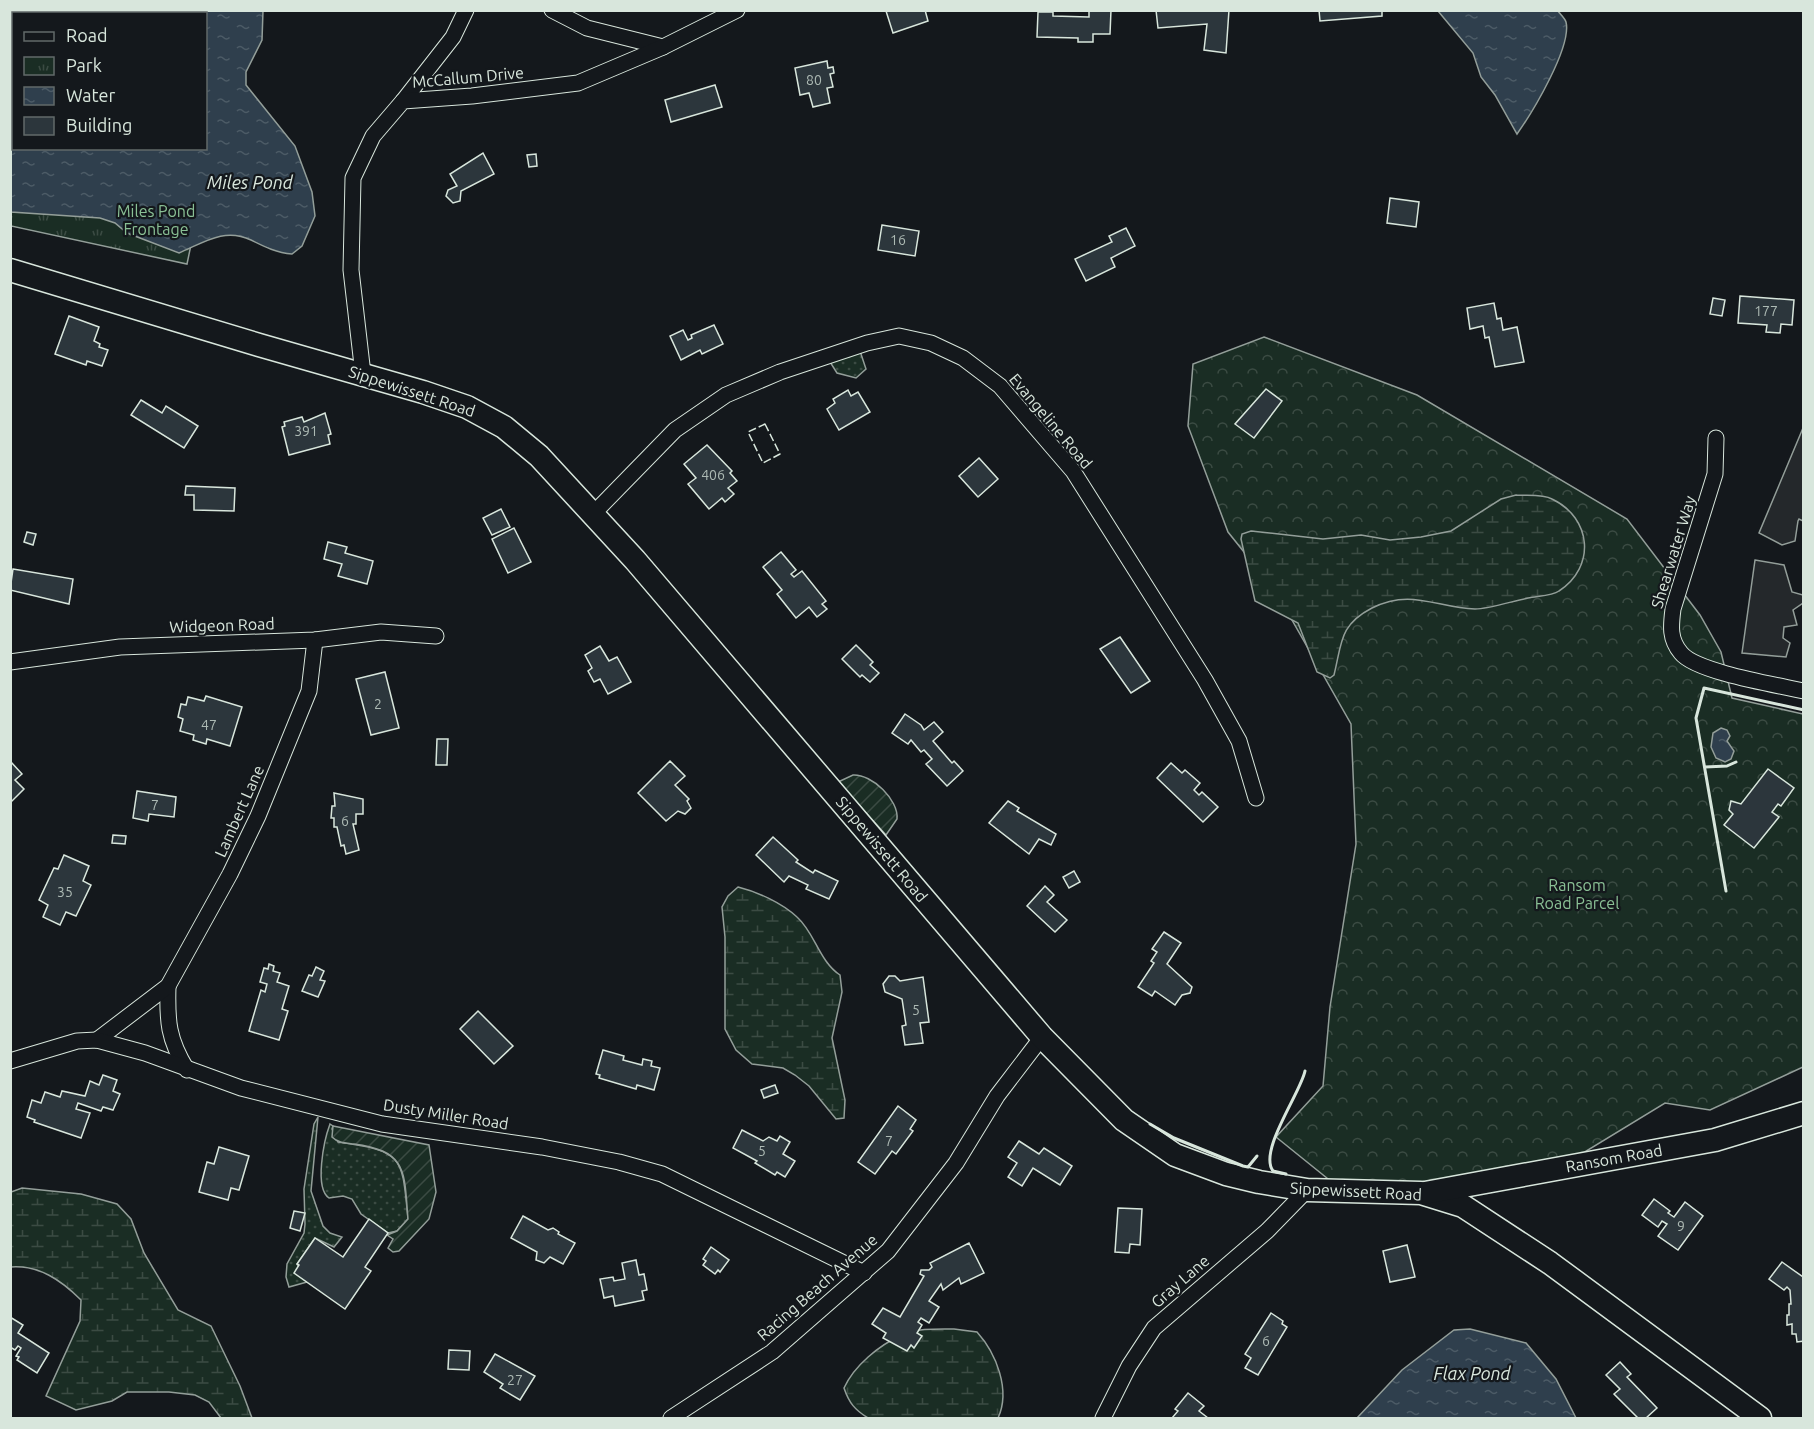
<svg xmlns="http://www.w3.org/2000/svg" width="1814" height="1429" viewBox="0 0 1814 1429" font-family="Ubuntu,sans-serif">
  <defs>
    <pattern id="grass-dots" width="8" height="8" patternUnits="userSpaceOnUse" patternTransform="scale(1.5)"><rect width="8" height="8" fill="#1a2d24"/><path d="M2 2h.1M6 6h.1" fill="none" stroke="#3b4b43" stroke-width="1.8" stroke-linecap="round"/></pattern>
    <pattern id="forest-crowns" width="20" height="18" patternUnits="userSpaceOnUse" patternTransform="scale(1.5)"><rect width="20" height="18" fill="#1a2d24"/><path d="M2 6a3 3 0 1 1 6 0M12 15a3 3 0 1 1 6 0" fill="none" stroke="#3b4b43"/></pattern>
    <pattern id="wetland-marsh" width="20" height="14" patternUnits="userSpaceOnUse" patternTransform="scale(1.5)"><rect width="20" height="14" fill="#1a2d24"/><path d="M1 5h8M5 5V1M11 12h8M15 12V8" fill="none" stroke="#3b4b43"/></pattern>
    <pattern id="park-tufts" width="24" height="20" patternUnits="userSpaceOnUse" patternTransform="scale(1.5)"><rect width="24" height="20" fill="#1a2d24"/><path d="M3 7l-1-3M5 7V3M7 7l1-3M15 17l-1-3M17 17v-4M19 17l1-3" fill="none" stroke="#3b4b43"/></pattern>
    <pattern id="garden-furrows" width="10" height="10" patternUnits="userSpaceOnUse" patternTransform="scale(1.5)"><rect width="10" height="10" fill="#1a2d24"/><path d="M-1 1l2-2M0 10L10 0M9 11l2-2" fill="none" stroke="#3b4b43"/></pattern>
    <pattern id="water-ripples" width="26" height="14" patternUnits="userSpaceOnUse" patternTransform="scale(1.5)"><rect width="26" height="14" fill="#2f3f4d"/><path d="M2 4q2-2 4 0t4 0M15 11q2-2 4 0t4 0" fill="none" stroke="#4c5b66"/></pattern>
  </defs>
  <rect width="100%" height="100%" fill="#14181c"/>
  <g fill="url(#grass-dots)" stroke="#939e99" stroke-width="1.5">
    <polygon points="860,351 866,369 856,378 837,373 830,362"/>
    <polygon points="318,1117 311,1191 323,1226 330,1233 342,1237 334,1247 315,1238 297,1264 307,1282 289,1287 286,1277 287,1264 304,1233 305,1224 304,1189 314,1124"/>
    <path d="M330,1124l3,2 -1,3 6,13c66,9 64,14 70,77l-11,12 -9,2 -27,-19 -9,-15 -9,-3 -14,2c-15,-10 -5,-58 1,-74z"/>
  </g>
  <polygon fill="url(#forest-crowns)" stroke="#939e99" stroke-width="1.5" points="1264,337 1417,395 1627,519 1700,615 1721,652 1732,698 1803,714 1803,1067 1710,1110 1665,1103 1547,1175 1348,1195 1276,1137 1323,1086 1330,1007 1356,844 1351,724 1276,592 1228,532 1188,426 1193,364"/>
  <g fill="url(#wetland-marsh)" stroke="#939e99" stroke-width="1.5">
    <path d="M1516,495c11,1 27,-1 36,4 40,19 44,68 7,92 -7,5 -22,5 -31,7 -15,3 -39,11 -53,11 -38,-1 -64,-21 -103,-1 -33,17 -30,35 -38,67l-4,3 -13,-6 -19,-49 -43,-22 -14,-62 1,-5 9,-3 72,8 38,-4 29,5 31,-3 30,-6 50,-32z"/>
    <path d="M738,887c20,5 44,16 59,30 18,16 22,44 43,58l2,17 -10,46 13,62 -1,18 -8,1 -27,-33 -14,-11 -12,-7 -31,-4 -16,-14 -11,-21v-92l-3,-30 6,-11z"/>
    <path d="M22,1188l59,6 36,10 14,15 13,34 34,57 33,16 29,60 12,32h-31l-12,-16 -14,-7 -26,-3h-42l-15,9 -36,9 -30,-14 34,-75 1,-21c-20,-20 -42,-35 -70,-33v-75z"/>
    <path d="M954,1329l23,3c19,21 34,58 21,86h-130c-13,-8 -19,-15 -24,-30 10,-22 35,-43 58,-53 16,-7 35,-6 52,-6z"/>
  </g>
  <polygon fill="url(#park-tufts)" stroke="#939e99" stroke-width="1.5" points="10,148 21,154 202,192 187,264 11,226"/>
  <g fill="url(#garden-furrows)" stroke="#939e99" stroke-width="1.5">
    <path d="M853,775c19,-1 46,25 44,44l-11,16 -48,-53z"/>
    <path d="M333,1126l96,19 7,47 -7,27 -30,32 -6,1 -5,-4 5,-9 -6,-4 10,-4 11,-12c-4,-47 0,-68 -54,-75 -9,-1 -16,-1 -22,-7z"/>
  </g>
  <g fill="#24282b" stroke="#939e99" stroke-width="1.5">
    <polygon points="1803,428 1803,521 1799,519 1798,521 1795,541 1782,545 1759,533"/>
    <polygon points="1755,560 1784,565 1792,592 1803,595 1803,603 1793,610 1797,625 1784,627 1783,638 1790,643 1786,657 1742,653"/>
  </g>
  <g fill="url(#water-ripples)" stroke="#939e99" stroke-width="1.5" fill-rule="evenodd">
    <path d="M11,10l252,1 -1,29 -16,32v13l49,61 17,46 3,24 -13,30 -10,8c-15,-1 -27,-7 -41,-14 -27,-13 -48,3 -72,13l-52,-20 -12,-10 -15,-5 -89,-6zM14,14h192v134h-192z"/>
    <path d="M1438,11h120c2,3 7,7 8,11 6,25 -34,91 -49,112l-22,-39 -14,-18 -8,-24z"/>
    <polygon points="1721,728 1727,730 1730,736 1727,741 1734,751 1731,759 1725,762 1716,758 1711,747 1713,733"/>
    <polygon points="1470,1329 1526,1343 1556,1379 1576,1418 1357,1418 1402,1370 1454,1330"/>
  </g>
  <g fill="#2c363c" stroke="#d8e6dc" stroke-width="1.5">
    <polygon points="925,10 928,21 893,33 886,11"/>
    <polygon points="1089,10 1111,10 1110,34 1093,34 1093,42 1078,42 1078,38 1037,37 1038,12 1053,12 1053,16 1089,17"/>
    <polygon points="1156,10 1229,10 1226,53 1204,50 1207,24 1158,28"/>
    <polygon points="1319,10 1382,10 1382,16 1320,21"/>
    <polygon points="827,61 828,68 833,67 834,73 830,74 833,87 827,88 830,103 813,107 809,93 800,95 795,68"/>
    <polygon points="715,85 722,107 671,122 665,100"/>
    <polygon points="483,153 494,174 461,191 460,201 453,203 446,196 448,190 457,186 450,174"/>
    <polygon points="536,154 537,166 529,167 527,155"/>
    <polygon points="1390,198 1419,202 1416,227 1387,223"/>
    <polygon points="882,225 919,231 915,256 878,250"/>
    <polygon points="1126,228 1135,246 1111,258 1115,267 1086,281 1075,259 1112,242 1109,236"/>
    <polygon points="1740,296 1794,300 1792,325 1781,324 1780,333 1766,332 1767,325 1738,323"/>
    <polygon points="1713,298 1725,300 1722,316 1710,314"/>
    <polygon points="1494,303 1497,319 1501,318 1503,330 1517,327 1524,362 1495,367 1489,337 1485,338 1483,326 1470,329 1467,308"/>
    <polygon points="69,316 99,327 94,341 100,344 99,347 108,350 102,366 87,361 86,365 55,354"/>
    <polygon points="714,325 723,344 702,354 700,350 681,360 670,336 683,330 688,340 692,338 691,335"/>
    <polygon points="1266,389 1282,401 1254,438 1235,424"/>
    <polygon points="848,390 851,396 858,392 870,412 839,430 827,409 835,403 833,399"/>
    <polygon points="141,400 162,413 166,406 198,426 184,448 131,415"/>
    <polygon points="325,413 331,434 328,435 330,444 289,455 282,427 285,426 284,422 302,417 304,422"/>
    <polygon points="707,445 732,471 730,473 737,481 728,488 734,494 725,502 722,498 709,509 688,484 696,478 684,464"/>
    <polygon points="979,458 998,479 978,497 959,476"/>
    <polygon points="186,486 235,488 234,511 194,510 194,495 185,495"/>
    <polygon points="501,509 510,527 492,535 483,518"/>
    <polygon points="514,528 531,562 508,573 492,539"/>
    <polygon points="27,532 36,534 33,545 24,542"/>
    <polygon points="328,542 347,547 345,553 373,561 367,584 338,576 342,564 324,559"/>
    <polygon points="781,552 796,570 791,574 794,577 802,571 826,601 822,604 827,609 817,617 809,607 796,618 777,594 782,590 763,567"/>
    <polygon points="13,569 73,579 69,604 10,590"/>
    <polygon points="1120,637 1150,681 1131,693 1100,649"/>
    <polygon points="856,645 873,662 870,665 879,673 870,682 862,675 860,677 842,659"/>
    <polygon points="600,646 609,661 617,657 631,682 608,694 600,679 594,682 588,671 592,668 585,655"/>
    <polygon points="385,672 399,728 371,735 356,679"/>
    <polygon points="206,696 242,707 230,746 207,739 206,744 193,740 194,735 180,731 183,719 178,717 181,704 186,705 188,697 204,701"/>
    <polygon points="905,714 921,725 924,730 934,722 943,732 933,741 952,763 954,761 963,771 947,786 926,764 932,759 924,750 921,752 911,740 908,744 892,733"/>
    <polygon points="437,739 448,739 447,765 436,765"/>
    <polygon points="670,761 685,776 675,785 689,799 687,801 691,808 685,814 678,811 666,821 638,793"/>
    <polygon points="11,762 22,774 15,780 24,789 10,803"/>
    <polygon points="1171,763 1182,773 1185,770 1200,783 1194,790 1199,795 1202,792 1218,807 1203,822 1157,778"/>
    <polygon points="1768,769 1794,788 1781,806 1778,804 1772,812 1779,817 1754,848 1724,825 1733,814 1729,810 1731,801 1741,804"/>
    <polygon points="137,791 176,797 174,817 149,814 148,821 133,818"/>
    <polygon points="334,793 363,799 363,814 356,814 356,824 353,824 359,850 346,854 344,845 341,846 337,827 334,827 334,818 331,818 332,806 335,806"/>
    <polygon points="1008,801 1019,808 1017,811 1056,834 1051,845 1039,839 1029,854 989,823"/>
    <polygon points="113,835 126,836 125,844 112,843"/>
    <polygon points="773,837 798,860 796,862 813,873 815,870 838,881 829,899 806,889 808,885 789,876 784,882 756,855"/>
    <polygon points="64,855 89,866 83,881 91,885 76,916 66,912 60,925 43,917 48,905 39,900 54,868 58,869"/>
    <polygon points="1074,871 1080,882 1069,888 1063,877"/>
    <polygon points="1045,886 1054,895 1047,902 1067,920 1055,932 1027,906"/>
    <polygon points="1164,932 1181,943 1167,964 1192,987 1190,993 1182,995 1175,1005 1155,991 1152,996 1138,987 1154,963 1151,961 1157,952 1152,949"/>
    <polygon points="269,964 274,966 273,971 280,973 277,982 289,986 282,1009 288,1011 279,1040 249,1031 261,990 265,992 267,984 260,982 264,968 268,969"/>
    <polygon points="316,967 324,971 320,980 325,981 318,997 302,991 309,975 312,976"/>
    <polygon points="889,976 895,976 900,981 923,977 929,1022 920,1023 923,1043 905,1045 902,1026 906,1025 902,999 885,992 883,984"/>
    <polygon points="478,1011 513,1046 494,1064 460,1029"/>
    <polygon points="603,1050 624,1056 623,1060 642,1065 643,1059 652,1061 651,1066 660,1068 654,1090 637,1085 636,1089 599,1078 600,1075 596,1074"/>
    <polygon points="103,1075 117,1080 113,1091 120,1094 113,1110 103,1107 101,1111 78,1103 76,1109 90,1113 81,1138 34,1122 35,1120 27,1117 32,1100 41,1103 45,1092 60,1097 62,1091 85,1096 90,1081 99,1085"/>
    <polygon points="775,1085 778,1093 764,1098 761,1090"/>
    <polygon points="898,1106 916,1120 910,1129 913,1131 896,1154 892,1151 875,1174 858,1162"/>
    <polygon points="742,1130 763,1141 769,1137 777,1141 780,1136 790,1142 783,1154 795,1161 785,1177 777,1172 775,1175 755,1163 757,1161 733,1148"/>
    <polygon points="1019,1141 1039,1154 1044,1148 1072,1166 1060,1185 1033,1168 1022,1186 1008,1177 1017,1163 1008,1157"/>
    <polygon points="219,1147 249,1156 239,1190 231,1188 228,1200 199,1192 207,1162 214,1164"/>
    <polygon points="1654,1199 1670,1211 1668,1213 1674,1217 1685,1202 1703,1216 1678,1250 1658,1236 1667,1224 1662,1221 1658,1227 1642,1215"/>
    <polygon points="1118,1208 1142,1209 1140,1245 1130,1244 1129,1253 1115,1252"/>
    <polygon points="294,1211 305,1213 300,1231 290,1228"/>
    <polygon points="523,1216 548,1230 553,1228 559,1232 558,1234 575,1243 563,1264 550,1257 544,1263 536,1260 537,1252 511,1238"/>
    <polygon points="369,1219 388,1233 365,1267 371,1271 345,1309 294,1273 299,1265 297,1264 315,1238 343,1257"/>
    <polygon points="969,1243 984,1273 961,1284 959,1278 943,1290 941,1284 929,1301 939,1307 929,1323 921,1318 918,1322 922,1325 917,1333 922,1336 914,1348 911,1345 907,1351 883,1338 886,1333 872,1324 883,1308 900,1317 924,1276 920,1274 921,1270 929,1270 932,1267 930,1263"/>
    <polygon points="1407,1245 1415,1277 1390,1282 1383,1251"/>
    <polygon points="711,1247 729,1260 720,1272 718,1270 715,1274 703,1265 706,1261 703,1259"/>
    <polygon points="636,1260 639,1275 644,1274 647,1290 642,1291 644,1300 615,1306 613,1296 604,1298 600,1279 613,1277 614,1281 625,1279 622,1263"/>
    <polygon points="1782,1262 1803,1277 1804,1341 1797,1342 1796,1334 1792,1334 1792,1324 1787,1325 1787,1315 1789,1315 1789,1304 1791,1304 1790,1290 1787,1287 1784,1290 1769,1279"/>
    <polygon points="1271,1313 1283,1321 1282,1324 1287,1327 1258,1375 1245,1368 1251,1358 1245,1354"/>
    <polygon points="10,1317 23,1325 18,1333 49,1353 37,1373 17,1360 19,1357 16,1356 21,1348 18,1346 15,1350 10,1347"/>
    <polygon points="449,1350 470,1351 469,1370 448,1369"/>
    <polygon points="495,1354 535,1376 520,1400 500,1388 503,1384 484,1372"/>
    <polygon points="1620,1362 1631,1374 1627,1377 1657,1408 1646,1418 1638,1418 1614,1394 1620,1389 1606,1375"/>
    <polygon points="1188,1393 1204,1406 1199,1411 1208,1418 1172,1418 1178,1411 1175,1409"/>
  </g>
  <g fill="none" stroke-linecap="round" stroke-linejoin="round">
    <defs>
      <g id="street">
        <polyline points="552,10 587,28 663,47"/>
        <polyline points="403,101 453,37 466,10"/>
        <polyline points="363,374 351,270 353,178 373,136 403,101 472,96 578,83 663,47 737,10"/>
        <path d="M1716,438l-1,36 -42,135c-2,16 -4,30 8,44 15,19 96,32 123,38"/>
        <polyline points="593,514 675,430 726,395 780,372 867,343 899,336 931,343 963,358 1000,386 1073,471 1205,680 1239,741 1256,798"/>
        <polyline points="10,662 120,647 315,640 381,632 436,636"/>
        <path d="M168,986c-1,35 0,53 19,84"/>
        <polyline points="97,1040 168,986 230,874 258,816 309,691 315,640"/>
        <polyline points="10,1061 77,1041 97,1040 145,1053 241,1088 382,1124 542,1147 619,1162 662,1174 864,1273"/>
        <polyline points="671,1418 772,1352 888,1251 956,1163 997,1096 1042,1037"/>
        <polyline points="1103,1418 1129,1366 1154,1328 1267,1231 1307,1190"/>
      </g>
      <g id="secondary">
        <polyline points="10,270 259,345 423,392 467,407 504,427 539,456 635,560 1042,1037 1124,1120 1175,1155 1226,1174 1259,1182 1307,1190 1421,1193 1463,1206 1550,1263 1760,1418"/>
        <polyline points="1425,1193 1715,1140 1804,1113"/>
      </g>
    </defs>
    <use href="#street" stroke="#d8e6dc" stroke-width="17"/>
    <use href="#secondary" stroke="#d8e6dc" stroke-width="25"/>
    <use href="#street" stroke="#14181c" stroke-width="15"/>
    <use href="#secondary" stroke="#14181c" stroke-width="22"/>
    <polygon stroke="#d8e6dc" stroke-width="1.5" stroke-dasharray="8 3" stroke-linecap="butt" points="765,424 780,454 763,463 748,432"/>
    <g stroke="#d8e6dc" stroke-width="3">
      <polyline points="1705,767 1727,766 1736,762"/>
      <polyline points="1726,891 1696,718 1704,688 1804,710"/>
      <polyline points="1150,1124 1174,1138 1243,1166 1248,1167 1257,1156"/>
      <path d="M1286,1174l-13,-3c-15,-20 28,-79 32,-100"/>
    </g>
  </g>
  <g text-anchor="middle" stroke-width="4.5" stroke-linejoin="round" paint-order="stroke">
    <g font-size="14" fill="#adbab4">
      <text x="814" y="85">80</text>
      <text x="898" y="245">16</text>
      <text x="1766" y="316">177</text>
      <text x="306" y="436">391</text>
      <text x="713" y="480">406</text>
      <text x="378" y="709">2</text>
      <text x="209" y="730">47</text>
      <text x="155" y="810">7</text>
      <text x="345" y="826">6</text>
      <text x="65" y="897">35</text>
      <text x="916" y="1015">5</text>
      <text x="889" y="1146">7</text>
      <text x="762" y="1156">5</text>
      <text x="1681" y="1231">9</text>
      <text x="1266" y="1346">6</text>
      <text x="515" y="1385">27</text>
    </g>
    <g font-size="16" fill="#d8e6dc" stroke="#14181c">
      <text transform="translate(468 77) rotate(-5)" y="6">McCallum Drive</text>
      <text transform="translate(412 391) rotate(18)" y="6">Sippewissett Road</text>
      <text transform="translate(1051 421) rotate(50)" y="6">Evangeline Road</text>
      <text transform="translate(1673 552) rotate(-73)" y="6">Shearwater Way</text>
      <text transform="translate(222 625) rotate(-2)" y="6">Widgeon Road</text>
      <text transform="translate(239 811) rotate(-66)" y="6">Lambert Lane</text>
      <text transform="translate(882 849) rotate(50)" y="6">Sippewissett Road</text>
      <text transform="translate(446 1114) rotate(9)" y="6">Dusty Miller Road</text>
      <text transform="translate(1614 1158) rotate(-10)" y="6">Ransom Road</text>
      <text transform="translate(1356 1191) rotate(3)" y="6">Sippewissett Road</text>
      <text transform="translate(1180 1281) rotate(-41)" y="6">Gray Lane</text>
      <text transform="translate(817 1287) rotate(-41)" y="6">Racing Beach Avenue</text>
    </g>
    <g font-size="16" fill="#8ac095" stroke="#14181c">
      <text x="156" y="217">Miles Pond<tspan x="156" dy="18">Frontage</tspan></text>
      <text x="1577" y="891">Ransom<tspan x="1577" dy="18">Road Parcel</tspan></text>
    </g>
    <g font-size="18" font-style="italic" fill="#d8e6dc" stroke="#14181c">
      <text x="250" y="189">Miles Pond</text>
      <text x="1472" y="1380">Flax Pond</text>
    </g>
  </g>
  <rect width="1814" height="1429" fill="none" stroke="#d8e6dc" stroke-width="24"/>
  <rect x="12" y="12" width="195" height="138" fill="#14181c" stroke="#626a69" stroke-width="1.5"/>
  <rect x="24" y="32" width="30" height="9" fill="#14181c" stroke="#626a69" stroke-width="1.5"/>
  <text x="66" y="42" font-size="18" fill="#d8e6dc">Road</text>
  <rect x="24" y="57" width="30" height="18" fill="url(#park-tufts)" stroke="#626a69" stroke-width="1.5"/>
  <text x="66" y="72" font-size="18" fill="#d8e6dc">Park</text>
  <rect x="24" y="87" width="30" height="18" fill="url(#water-ripples)" stroke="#626a69" stroke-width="1.5"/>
  <text x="66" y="102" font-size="18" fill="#d8e6dc">Water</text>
  <rect x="24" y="117" width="30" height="18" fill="#2c363c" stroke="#626a69" stroke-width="1.5"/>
  <text x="66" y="132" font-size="18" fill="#d8e6dc">Building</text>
</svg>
